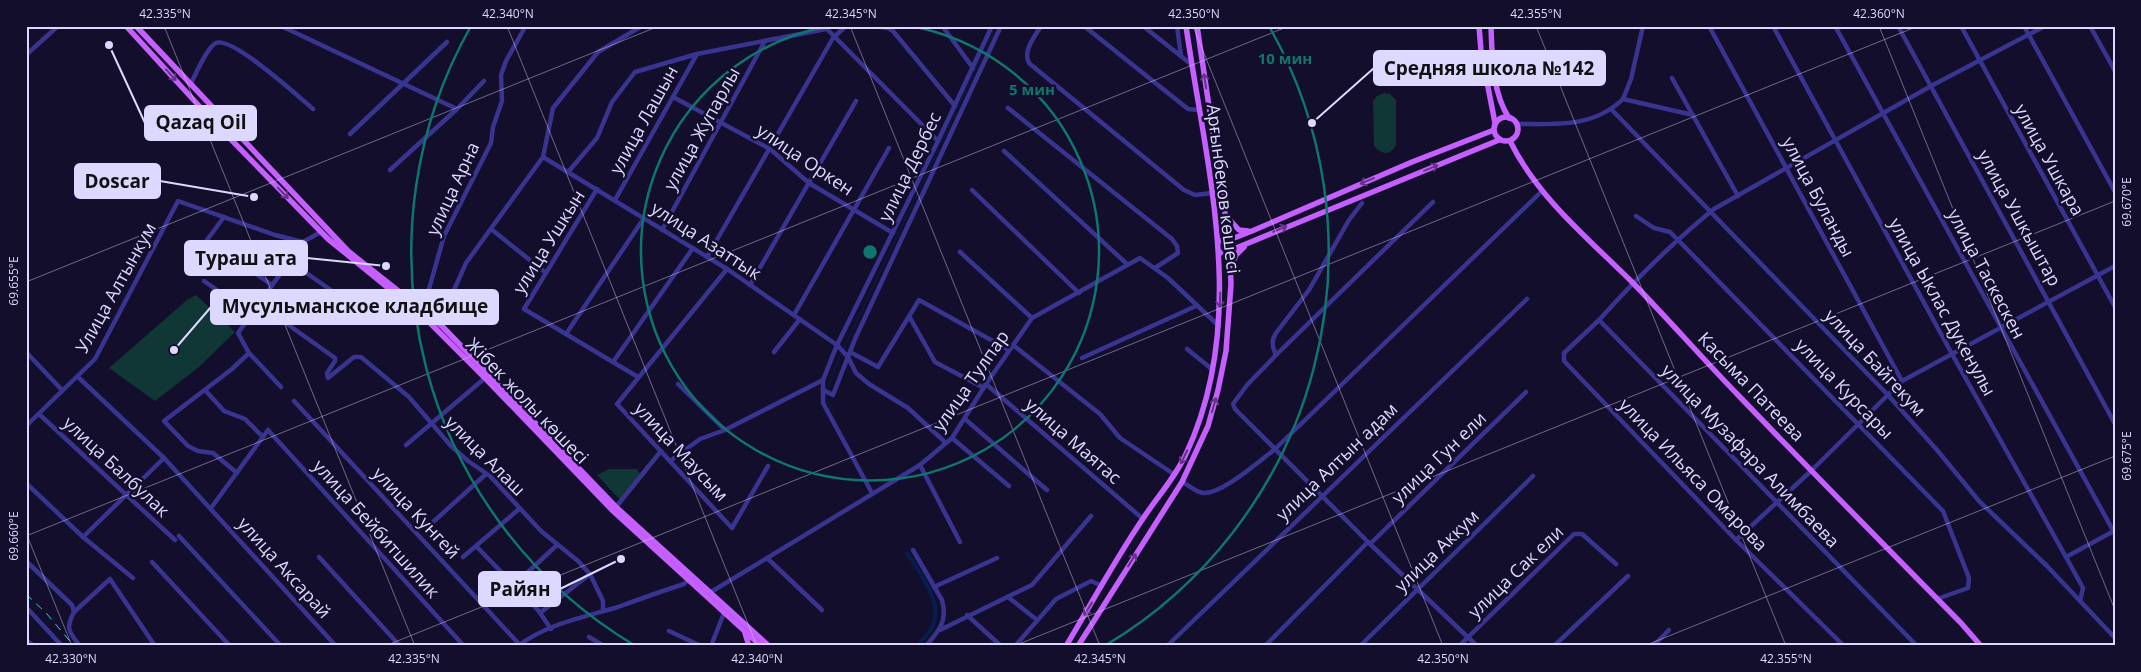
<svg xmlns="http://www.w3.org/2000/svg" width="2141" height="672" viewBox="0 0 2141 672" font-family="'Open Sans',sans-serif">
  <rect width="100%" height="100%" fill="#130e2b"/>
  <g fill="#103635">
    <path d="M1384,93l6,1 6,6v45c-6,11 -14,10 -22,1l-1,-45 4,-5z"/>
    <polygon points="196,295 235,332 199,367 155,401 109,368 187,300"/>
    <polygon points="609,469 637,469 640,474 620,500 597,475"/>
  </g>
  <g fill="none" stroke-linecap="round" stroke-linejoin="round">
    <g stroke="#051e4d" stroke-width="1">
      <polyline points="941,143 996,26"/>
      <polyline points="843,350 939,148"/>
      <polyline points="828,388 841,354"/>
      <polyline points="826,398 835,415"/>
    </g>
    <path stroke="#051e4d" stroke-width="4" d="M907,553c13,22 40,52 23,78 -3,5 -9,10 -13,15"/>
    <g stroke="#39348f" stroke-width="4.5">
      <polyline points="281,26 457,109"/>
      <polyline points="872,26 888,28 893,31 955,106"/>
      <path d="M1041,26c-6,10 -20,27 -11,38l154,126 11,5 17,-2"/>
      <polyline points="1084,26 1188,109 1199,110"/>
      <polyline points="1143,26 1192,65"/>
      <polyline points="1177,26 1181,56"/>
      <polyline points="1709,26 1902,381"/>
      <polyline points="1773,26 1952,354 2066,557 2083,588 2080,601"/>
      <polyline points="1835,26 2115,534"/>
      <polyline points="1898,26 2115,424"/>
      <polyline points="1961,26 2115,307"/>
      <polyline points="2024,26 2115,192"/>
      <polyline points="2090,26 2115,71"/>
      <polyline points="825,27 938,141"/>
      <polyline points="943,27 973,68"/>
      <polyline points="26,55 58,26"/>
      <polyline points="1672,78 1738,196"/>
      <path d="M190,85c5,-9 17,-38 26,-42 16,-7 82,53 97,66"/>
      <polyline points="673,97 770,149 809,183 893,233"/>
      <polyline points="1623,99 1631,79 1643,26"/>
      <polyline points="1008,108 1172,239 1177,246 1178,253 1155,268"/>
      <polyline points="1612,110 1887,394 1937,450 1979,501 2047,566 2115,638"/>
      <path d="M1517,124c39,0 76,4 106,-25l70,16"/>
      <polyline points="350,134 447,42"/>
      <polyline points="1004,151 1127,264"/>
      <polyline points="543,157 727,269 837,345 848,357 856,373 869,384 908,408 946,443"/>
      <polyline points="390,170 457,109 484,81"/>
      <polyline points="569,171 597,138 612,102 635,72 697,54 826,29"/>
      <polyline points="597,189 524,309 638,377"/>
      <polyline points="972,190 1079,293"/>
      <polyline points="615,200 697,54"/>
      <polyline points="1433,202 1276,355 1247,385 1233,404 1235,409 1368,542 1477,646"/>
      <polyline points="1636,216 1654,228 1670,232 1678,240 1943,511 1969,578 1968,588 1937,599"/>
      <polyline points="224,217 207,240 272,285"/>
      <polyline points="491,229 546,273"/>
      <polyline points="662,230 765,41"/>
      <polyline points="960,252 1032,318"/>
      <polyline points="707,257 833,38 846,26"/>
      <polyline points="289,261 351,304"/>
      <polyline points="727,269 617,404 732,528 768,466"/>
      <polyline points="204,281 251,314"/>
      <polyline points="750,285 856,101"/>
      <polyline points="259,304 335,358 335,361 327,373 328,378 354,357 361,357 409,397 451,446 468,461 490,476 541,531 578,561 590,574 603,601 603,610"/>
      <polyline points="419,307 429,289 444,236 491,143 493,127 502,101 501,75 506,61 524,29 523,26"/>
      <polyline points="794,315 889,148"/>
      <polyline points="909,316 935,362 984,388"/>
      <polyline points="1599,320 1564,353 1564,361 1736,540 1844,646"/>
      <polyline points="438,326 466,263 543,157 553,108 598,52 642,26"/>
      <polyline points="566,334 644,218"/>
      <polyline points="1013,345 1100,414 1120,438 1175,475"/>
      <polyline points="1187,349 1213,370"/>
      <polyline points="26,352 62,390"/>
      <polyline points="774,352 800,319"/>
      <polyline points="850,352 878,367 919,300 1009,350"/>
      <path d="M1276,355c-4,-9 -5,-14 0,-22l33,-43 40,-70 13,-17"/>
      <polyline points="1082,358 1196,306"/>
      <polyline points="613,362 693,248"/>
      <polyline points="78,377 164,458 336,646"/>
      <polyline points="823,380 823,403 872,493"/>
      <polyline points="678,384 725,430"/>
      <polyline points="986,384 1143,519"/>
      <polyline points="281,387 249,353 238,333 303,242"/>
      <polyline points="205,390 224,411 245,419 263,437"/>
      <polyline points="823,390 833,395 855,339 1001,26"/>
      <polyline points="294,401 519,644"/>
      <polyline points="39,414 175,540"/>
      <polyline points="965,419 1047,490"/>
      <polyline points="26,426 95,359 178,201 275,235 303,242 321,232"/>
      <polyline points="952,438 1009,486"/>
      <polyline points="406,445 485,378"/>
      <polyline points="670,461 700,439 725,430 823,380 837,345 938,141 992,26"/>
      <polyline points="920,465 960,542"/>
      <polyline points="237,473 213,453 198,451 188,446 164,421 232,369 249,353"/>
      <path d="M1182,482c7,3 13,10 21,11 18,2 56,-32 71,-43l268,-259"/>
      <polyline points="26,483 83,537 133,578"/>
      <polyline points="616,507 661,451"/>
      <polyline points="211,508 268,430 464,646"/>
      <polyline points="432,523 486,474"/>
      <polyline points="179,536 281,646"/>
      <polyline points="83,537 164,458"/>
      <polyline points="1736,540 1811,471 1902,381 2115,266"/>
      <polyline points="1370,544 1526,392"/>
      <polyline points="476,546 538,610 551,629"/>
      <path d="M913,550l29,50c6,21 -3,31 -16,46"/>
      <polyline points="319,557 400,646"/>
      <polyline points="463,557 519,509"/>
      <polyline points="2066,557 2114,531"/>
      <polyline points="767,558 822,610"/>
      <path d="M26,561l46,44 2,7c-9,17 -5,20 6,34"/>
      <polyline points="152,562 230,646"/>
      <polyline points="513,586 557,545"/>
      <polyline points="934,587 997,558"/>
      <polyline points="711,592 920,465 952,438 986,384 1032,318 1140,258 1168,278 1219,326"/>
      <polyline points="1008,597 1037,620"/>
      <polyline points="26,607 62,646"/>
      <polyline points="74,612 110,579 155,646"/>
      <polyline points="540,613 590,574"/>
      <polyline points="967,615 1001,646"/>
      <polyline points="940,630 1032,585 1091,516"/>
      <polyline points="669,631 701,646"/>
      <polyline points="589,637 604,646"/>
      <polyline points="26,640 34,646"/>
      <path d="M518,646c28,-22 67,-29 100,-39 22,-8 44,-16 66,-23l4,-4"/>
      <polyline points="711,646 724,613"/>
      <polyline points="1015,646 1056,599 1091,581 1102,586"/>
      <polyline points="1167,646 1527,299"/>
      <polyline points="1265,646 1368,542"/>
      <polyline points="1360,646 1533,476"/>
      <polyline points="1459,646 1574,534 1582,534 1616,564"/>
      <polyline points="1554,646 1628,576"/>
      <polyline points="1653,646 1669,630"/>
      <path d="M1917,646l-318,-326c36,-40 74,-78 115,-111l217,-123 114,-60"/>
    </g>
    <g stroke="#c65fff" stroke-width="5.5">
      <polyline points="126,26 211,119 328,239 424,317 485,378 613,511 761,646"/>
      <polyline points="136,26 348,251 440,324 616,507 769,646"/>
      <polyline points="1479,26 1481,51 1495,123"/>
      <path d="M1491,26c1,30 1,66 18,92"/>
      <circle cx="1506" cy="129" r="12"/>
      <path d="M1510,141c28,57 79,98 123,142 36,37 70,76 106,113 73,76 148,152 222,227l20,23"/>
      <polyline points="1226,216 1239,230 1248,231"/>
      <polyline points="1218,241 1229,240 1252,231 1412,162 1494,130"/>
      <polyline points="1219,253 1229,251 1499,140"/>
      <polyline points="1231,266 1236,255 1244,247"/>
      <polyline points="745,633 749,646"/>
      <path d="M1066,646c25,-42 49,-86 76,-126 15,-23 33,-42 44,-66 64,-136 20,-287 0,-428"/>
      <polyline points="1078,646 1182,482 1208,426 1218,390 1226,351 1231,284 1229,240 1197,26"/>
    </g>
    <polyline stroke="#04e2ff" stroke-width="1" stroke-dasharray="8 6" stroke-linecap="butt" points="26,594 47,614 74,646"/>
  </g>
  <defs><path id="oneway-shaft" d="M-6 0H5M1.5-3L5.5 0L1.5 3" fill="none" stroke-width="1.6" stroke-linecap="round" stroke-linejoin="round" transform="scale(1.25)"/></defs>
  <g stroke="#64328a">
    <use href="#oneway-shaft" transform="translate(171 75) rotate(48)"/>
    <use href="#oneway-shaft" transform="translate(1205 81) rotate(-99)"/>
    <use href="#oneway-shaft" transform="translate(1431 168) rotate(-22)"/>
    <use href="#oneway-shaft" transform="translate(1367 181) rotate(157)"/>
    <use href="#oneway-shaft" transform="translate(283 193) rotate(46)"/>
    <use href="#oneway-shaft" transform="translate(1280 229) rotate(-23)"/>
    <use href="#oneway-shaft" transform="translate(1220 300) rotate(92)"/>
    <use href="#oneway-shaft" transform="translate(1214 405) rotate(-74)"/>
    <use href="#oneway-shaft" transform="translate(1184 457) rotate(116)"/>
    <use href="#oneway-shaft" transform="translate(1132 560) rotate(-58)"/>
    <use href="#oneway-shaft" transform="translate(1088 609) rotate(122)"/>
  </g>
  <path fill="none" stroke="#ddd8ff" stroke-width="1" stroke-opacity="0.45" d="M164,26l251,620M507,26l250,620M850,26l250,620M1193,26l250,620M1536,26l250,620M1879,26l236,584M26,28l3,-2M26,282l633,-256M26,533l46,113M26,536l1263,-510M385,646l1533,-620M1014,646l1101,-445M1644,646l471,-190"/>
  <g fill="none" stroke="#0f766e" stroke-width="2.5">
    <path d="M910 26A229 229 0 1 1 830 26"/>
    <path d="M634 645A458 458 0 0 1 471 26M1269 26A458 458 0 0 1 1106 645"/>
  </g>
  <g text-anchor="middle" stroke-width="5" stroke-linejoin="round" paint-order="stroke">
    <g font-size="18" fill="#ddd8ff" stroke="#130e2b">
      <text transform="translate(644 120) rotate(-61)" y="6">улица Лашын</text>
      <text transform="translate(702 129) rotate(-61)" y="6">улица Жупарлы</text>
      <text transform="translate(805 160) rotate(34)" y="6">улица Оркен</text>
      <text transform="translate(2049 160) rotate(61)" y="6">улица Ушкара</text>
      <text transform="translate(910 167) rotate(-64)" y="6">улица Дербес</text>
      <text transform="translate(453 189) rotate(-65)" y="6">улица Арна</text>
      <text transform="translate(1223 189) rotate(83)" y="6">Арғынбеков көшесі</text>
      <text transform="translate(1818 197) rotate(62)" y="6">улица Буланды</text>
      <text transform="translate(2019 218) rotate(61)" y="6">улица Ушкыштар</text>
      <text transform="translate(706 241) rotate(33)" y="6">улица Азаттык</text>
      <text transform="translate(549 242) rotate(-58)" y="6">улица Ушкын</text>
      <text transform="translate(1986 274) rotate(62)" y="6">улица Таскескен</text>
      <text transform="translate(116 288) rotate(-61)" y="6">Улица Алтынкум</text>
      <text transform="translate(1942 307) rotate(61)" y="6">улица Ыклас Дукенулы</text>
      <text transform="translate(1875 363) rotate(47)" y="6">улица Байгекум</text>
      <text transform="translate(971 381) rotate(-55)" y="6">улица Тулпар</text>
      <text transform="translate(1751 387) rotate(46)" y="6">Касыма Патеева</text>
      <text transform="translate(1844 389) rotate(46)" y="6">улица Курсары</text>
      <text transform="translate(527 401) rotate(46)" y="6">Жібек жолы көшесі</text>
      <text transform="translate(1073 441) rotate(41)" y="6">улица Маятас</text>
      <text transform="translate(681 452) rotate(47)" y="6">улица Маусым</text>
      <text transform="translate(485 456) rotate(45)" y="6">улица Алаш</text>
      <text transform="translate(1750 456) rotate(46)" y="6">улица Музафара Алимбаева</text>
      <text transform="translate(1439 458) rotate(-44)" y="6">улица Гун ели</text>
      <text transform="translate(1337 462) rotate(-44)" y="6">улица Алтын адам</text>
      <text transform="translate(116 467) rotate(43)" y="6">улица Балбулак</text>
      <text transform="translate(1693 475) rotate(46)" y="6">улица Ильяса Омарова</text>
      <text transform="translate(416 513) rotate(47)" y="6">улица Кунгей</text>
      <text transform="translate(376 529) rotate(48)" y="6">улица Бейбитшилик</text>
      <text transform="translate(1437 551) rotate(-44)" y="6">улица Аккум</text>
      <text transform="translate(284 568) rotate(48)" y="6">улица Аксарай</text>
      <text transform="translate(1516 572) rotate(-44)" y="6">улица Сак ели</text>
    </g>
  </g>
  <circle cx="870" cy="252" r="8" fill="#0f766e" stroke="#130e2b" stroke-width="2.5"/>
  <g font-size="15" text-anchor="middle" font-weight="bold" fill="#0f766e" stroke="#130e2b" stroke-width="5" stroke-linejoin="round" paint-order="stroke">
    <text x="1285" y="64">10 мин</text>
    <text x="1032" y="95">5 мин</text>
  </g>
  <path fill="none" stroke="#ddd8ff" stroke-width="2" d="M1312 123L1374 68M109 45L145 123M254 197L160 181M386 266L307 258M174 350L211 307M621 559L560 589"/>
  <g fill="#ddd8ff" stroke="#130e2b" stroke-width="2">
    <circle cx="1312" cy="123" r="5"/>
    <circle cx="109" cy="45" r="5"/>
    <circle cx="254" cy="197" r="5"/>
    <circle cx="386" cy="266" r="5"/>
    <circle cx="174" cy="350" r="5"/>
    <circle cx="621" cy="559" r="5"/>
  </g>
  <g fill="#ddd8ff" stroke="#ddd8ff" stroke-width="2">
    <rect x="1374" y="51" width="231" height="34" rx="5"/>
    <rect x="145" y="106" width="111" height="34" rx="5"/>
    <rect x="75" y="164" width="85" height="34" rx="5"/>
    <rect x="185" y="241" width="122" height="34" rx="5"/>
    <rect x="211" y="290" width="287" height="34" rx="5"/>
    <rect x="479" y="572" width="81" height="34" rx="5"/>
  </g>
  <g font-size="19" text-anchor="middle" font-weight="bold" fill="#111">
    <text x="1489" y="75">Средняя школа №142</text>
    <text x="201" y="129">Qazaq Oil</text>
    <text x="117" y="188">Doscar</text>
    <text x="246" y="265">Тураш ата</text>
    <text x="355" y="313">Мусульманское кладбище</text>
    <text x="520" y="596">Райян</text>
  </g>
  <rect width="2141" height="672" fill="none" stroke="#130e2b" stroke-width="55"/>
  <rect x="28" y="28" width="2086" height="616" fill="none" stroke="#ddd8ff" stroke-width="2"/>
  <g font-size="12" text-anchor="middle" fill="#ddd8ff">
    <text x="165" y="18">42.335°N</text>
    <text x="508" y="18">42.340°N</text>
    <text x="851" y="18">42.345°N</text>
    <text x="1194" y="18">42.350°N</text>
    <text x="1536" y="18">42.355°N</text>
    <text x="1879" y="18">42.360°N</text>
    <text transform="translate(2127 202) rotate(-90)" y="4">69.670°E</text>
    <text transform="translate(14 281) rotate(-90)" y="4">69.655°E</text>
    <text transform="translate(2127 456) rotate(-90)" y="4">69.675°E</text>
    <text transform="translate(14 536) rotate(-90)" y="4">69.660°E</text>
    <text x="71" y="663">42.330°N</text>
    <text x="414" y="663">42.335°N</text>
    <text x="757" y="663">42.340°N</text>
    <text x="1100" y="663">42.345°N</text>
    <text x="1443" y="663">42.350°N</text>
    <text x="1786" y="663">42.355°N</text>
  </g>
</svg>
